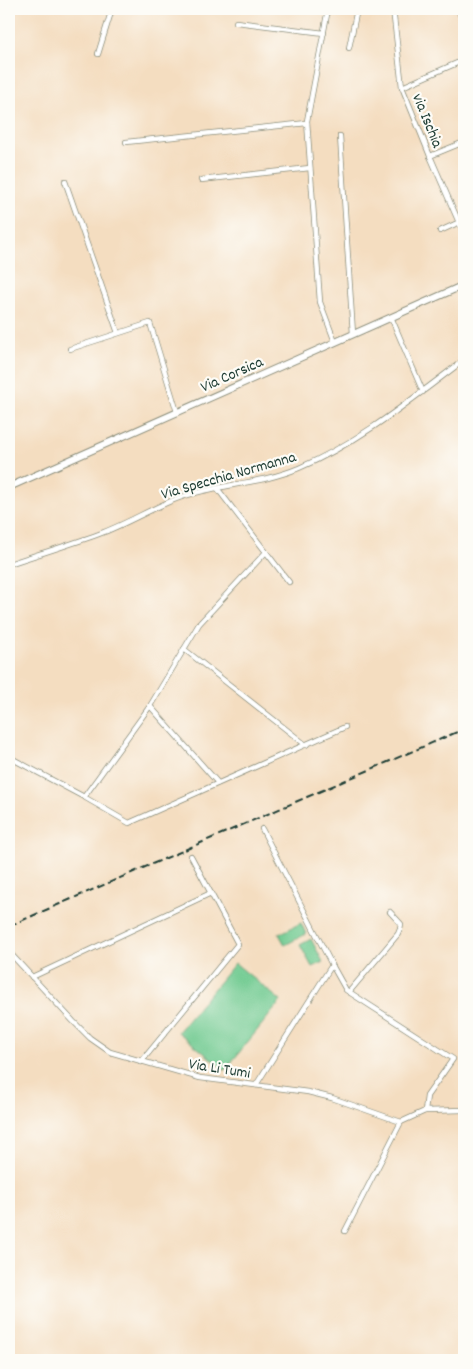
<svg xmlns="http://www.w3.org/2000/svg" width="473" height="1369" viewBox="0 0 473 1369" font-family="Dekko,sans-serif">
  <rect width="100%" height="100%" fill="#fdfcf7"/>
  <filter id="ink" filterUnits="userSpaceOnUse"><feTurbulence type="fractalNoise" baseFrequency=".02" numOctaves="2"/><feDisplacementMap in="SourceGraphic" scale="10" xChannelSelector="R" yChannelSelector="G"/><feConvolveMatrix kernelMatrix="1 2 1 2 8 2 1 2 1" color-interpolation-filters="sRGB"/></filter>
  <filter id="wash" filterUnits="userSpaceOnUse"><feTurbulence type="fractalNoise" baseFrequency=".0096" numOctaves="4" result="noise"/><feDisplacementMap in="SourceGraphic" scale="20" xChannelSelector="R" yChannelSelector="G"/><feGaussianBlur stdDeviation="1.12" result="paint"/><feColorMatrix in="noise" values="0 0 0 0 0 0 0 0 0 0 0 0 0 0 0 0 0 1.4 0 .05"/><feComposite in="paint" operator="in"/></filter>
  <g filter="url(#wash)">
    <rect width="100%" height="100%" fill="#f4ddc0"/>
    <g fill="#71ca91" stroke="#488462">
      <polygon points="301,923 306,934 285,945 279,934"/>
      <polygon points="311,939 323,962 312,967 300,945"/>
      <polygon points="235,963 281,1001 225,1070 178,1032"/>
    </g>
  </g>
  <g filter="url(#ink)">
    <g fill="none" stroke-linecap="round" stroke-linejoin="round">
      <defs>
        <g id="minor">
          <polyline points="328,9 307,121 320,302 335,342"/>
          <polyline points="393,9 402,87 430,156 464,234"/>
          <polyline points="458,9 464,24"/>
          <polyline points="236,22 324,33"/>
          <polyline points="349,48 357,9"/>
          <polyline points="98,54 112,9"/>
          <polyline points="402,87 464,60"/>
          <polyline points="340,136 353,334"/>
          <polyline points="126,142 307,123"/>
          <polyline points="430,156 464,142"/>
          <polyline points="201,180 310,168"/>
          <polyline points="65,181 118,333"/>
          <polyline points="440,231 464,220"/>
          <polyline points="391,317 423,392"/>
          <polyline points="70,349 150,323 177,412"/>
          <polyline points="217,488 289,582"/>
          <path d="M9,564c30,-10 60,-19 90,-30 25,-9 48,-23 72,-33 41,-17 88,-16 128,-33 61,-26 113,-69 165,-108"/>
          <polyline points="184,649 306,745"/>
          <polyline points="150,706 218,783"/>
          <polyline points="9,757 84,797 150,706 199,624 266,552"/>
          <polyline points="84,797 129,823 345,727"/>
          <polyline points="9,952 73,1021 90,1038 110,1052 200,1078 308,1092 332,1098 401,1122 425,1111 464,1110"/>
          <polyline points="332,965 346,990 453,1059 427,1096 425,1111"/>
          <polyline points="32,977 211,893"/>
          <polyline points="349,992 398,934 400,929 401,924 390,912"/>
          <polyline points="141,1062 238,944 191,856"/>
          <polyline points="256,1085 332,965 262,829"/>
          <polyline points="345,1231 401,1122"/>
        </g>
        <polyline id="secondary" points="9,487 464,285"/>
      </defs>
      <use href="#minor" stroke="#8a8d7a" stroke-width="6"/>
      <use href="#secondary" stroke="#8a8d7a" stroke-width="8"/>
      <use href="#minor" stroke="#fff" stroke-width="4.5"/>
      <use href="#secondary" stroke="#fff" stroke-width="6"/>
      <polyline stroke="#1f3d34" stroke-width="2" stroke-dasharray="8 4" stroke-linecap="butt" points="9,926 464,729"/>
    </g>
  </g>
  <g text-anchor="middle" stroke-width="4.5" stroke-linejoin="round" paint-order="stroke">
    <g font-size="16" fill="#1f3d34" stroke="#fdfcf7">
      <text transform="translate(429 120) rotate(68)" y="6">via Ischia</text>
      <text transform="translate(231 373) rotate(-24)" y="6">Via Corsica</text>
      <text transform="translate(228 474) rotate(-16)" y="6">Via Specchia Normanna</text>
      <text transform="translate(220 1067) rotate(9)" y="6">Via Li Tumi</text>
    </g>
  </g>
  <rect width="473" height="1369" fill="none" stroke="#fdfcf7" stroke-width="30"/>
</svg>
